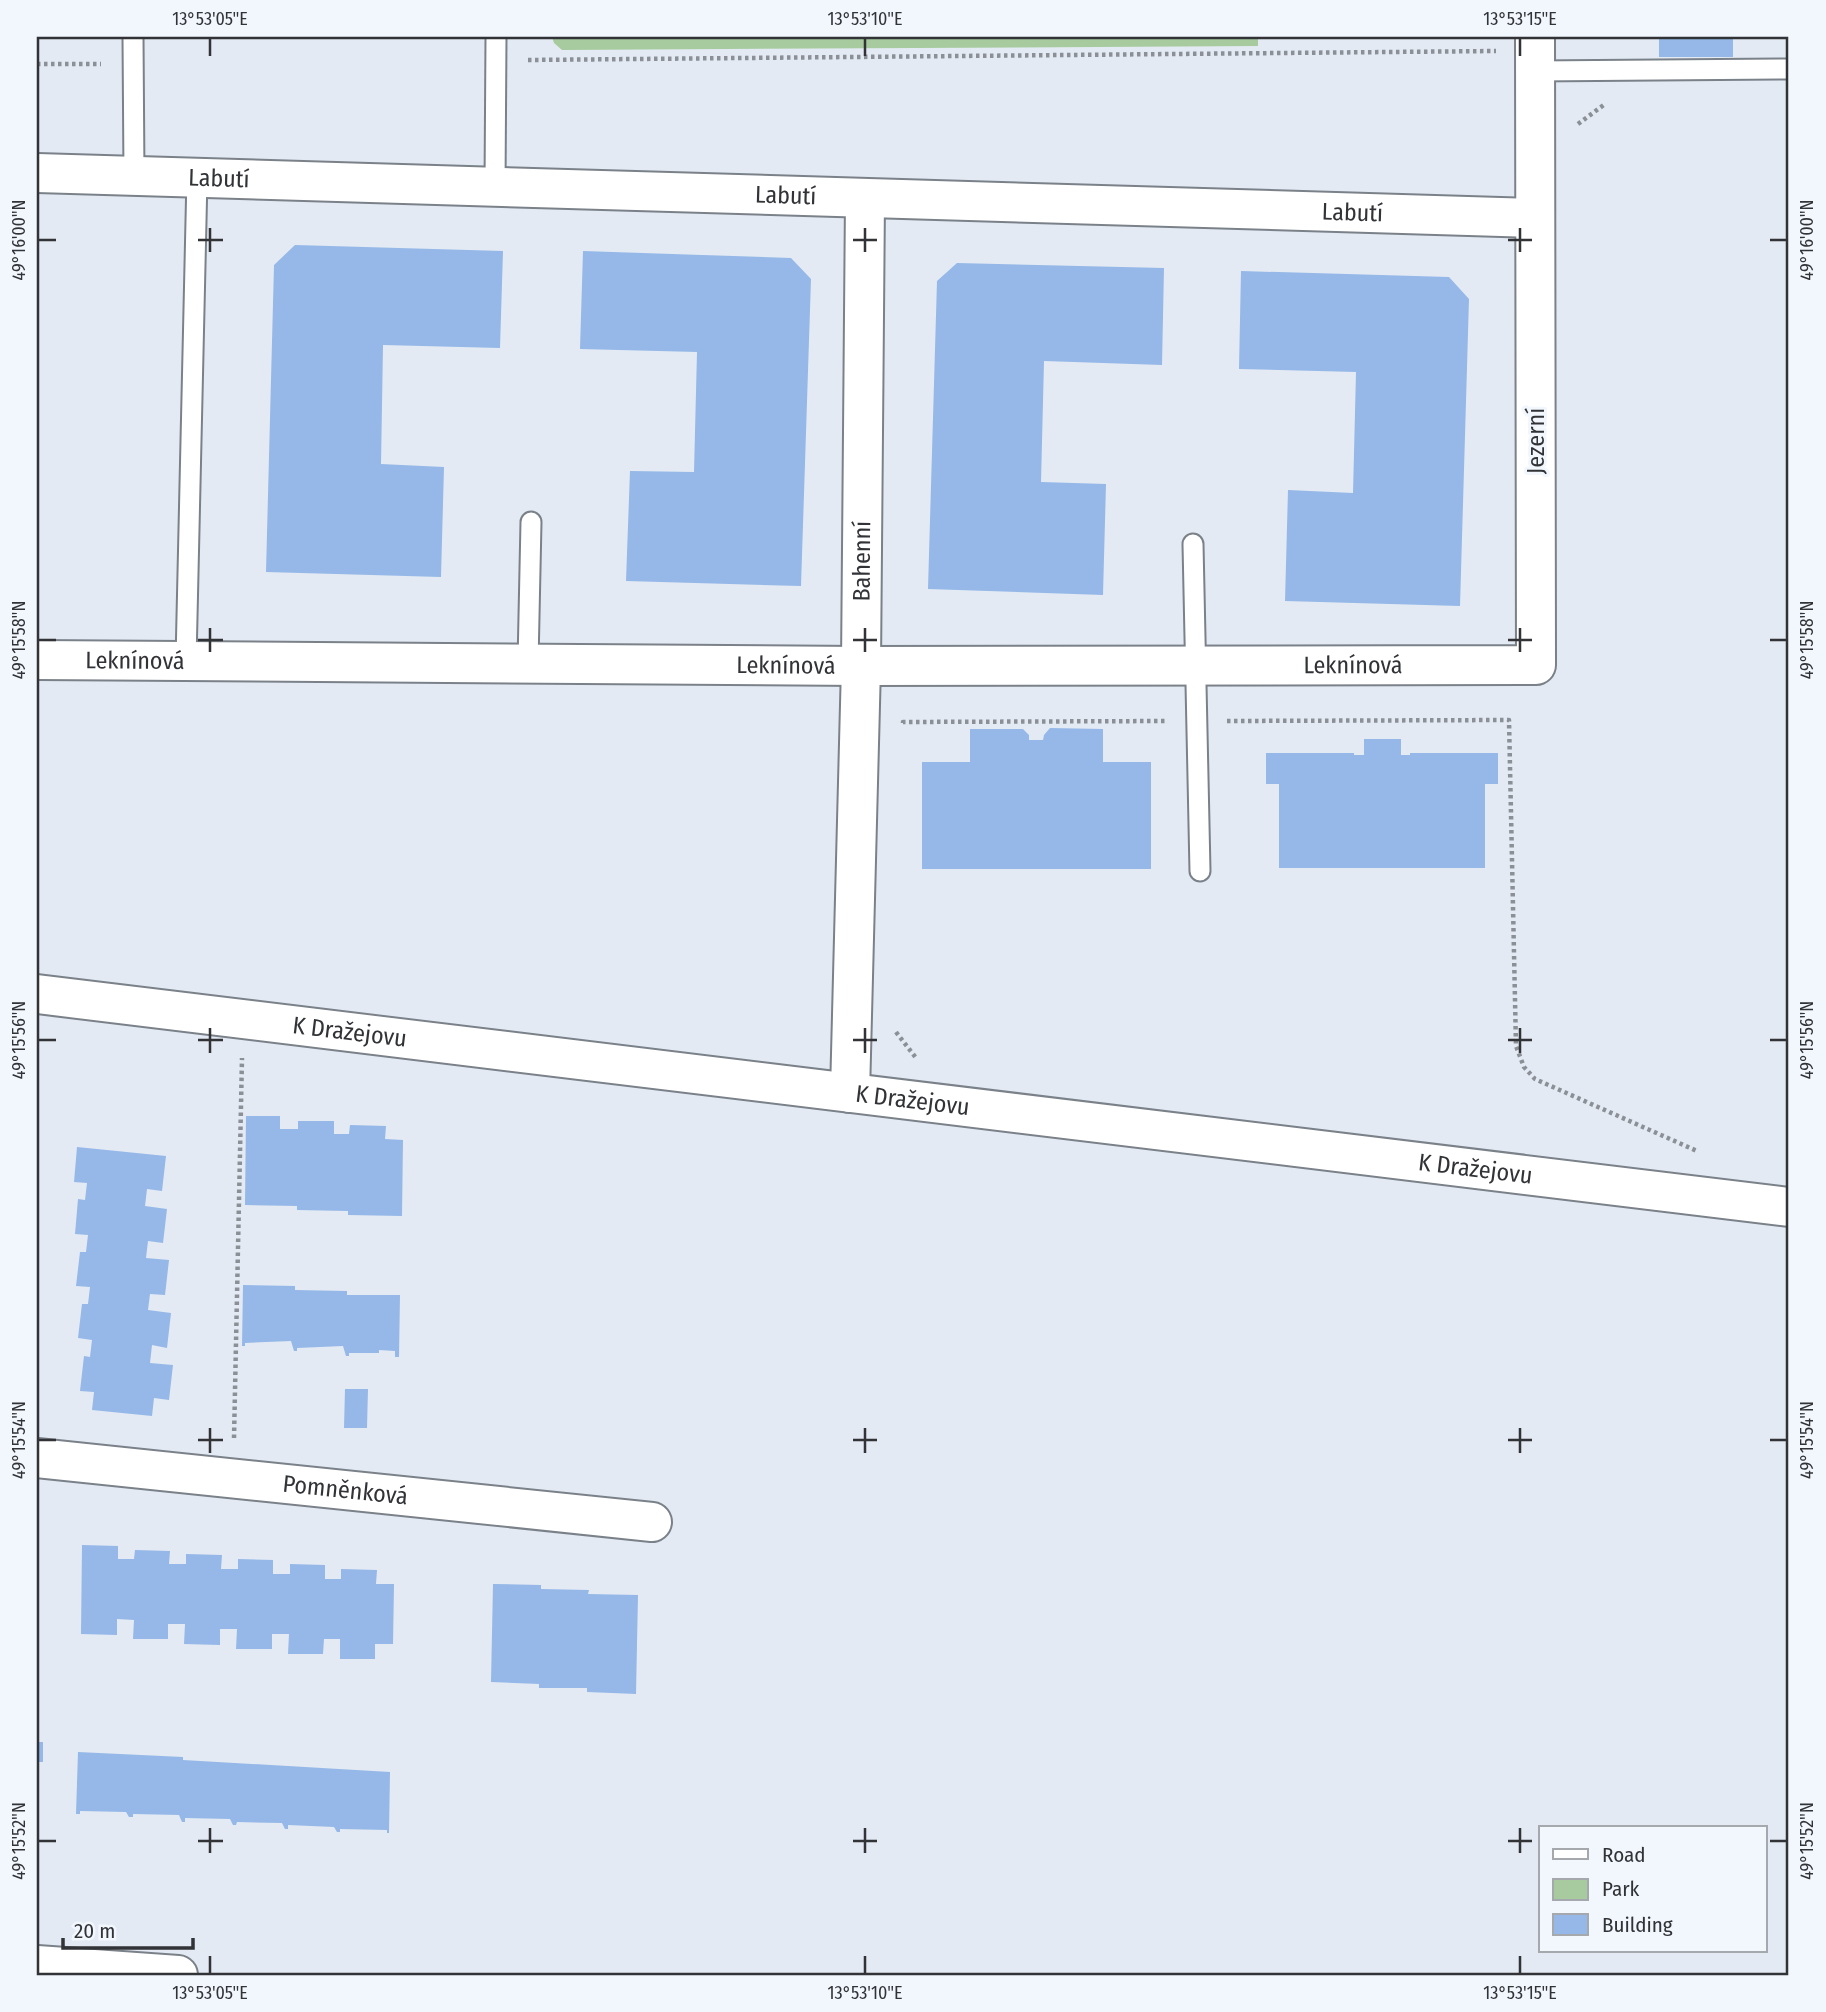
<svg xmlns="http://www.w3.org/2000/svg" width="1826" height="2012" viewBox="0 0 1826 2012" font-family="'Fira Sans Condensed',sans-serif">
  <rect width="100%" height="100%" fill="#e3eaf3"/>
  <polygon fill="#a7cb9f" points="552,37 1258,37 1258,46 562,50 554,43"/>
  <g fill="#95b8e8">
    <rect x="1659" y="37" width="74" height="20"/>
    <polygon points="295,245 503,251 500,348 383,345 381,464 444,467 441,577 266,572 274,265"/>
    <polygon points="583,251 791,258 811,279 801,586 626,581 630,471 694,472 697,352 580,349"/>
    <polygon points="957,263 1164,268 1162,365 1044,361 1041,482 1106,484 1103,595 928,589 937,281"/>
    <polygon points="1241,271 1449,277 1469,299 1460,606 1285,601 1288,490 1353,493 1356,372 1239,369"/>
    <polygon points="1050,728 1103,729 1103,762 1151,762 1151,869 922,869 922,762 970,762 970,729 1023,729 1029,735 1029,740 1043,740 1044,735"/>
    <polygon points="1364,739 1401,739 1401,755 1410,755 1410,753 1498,753 1498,784 1485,784 1485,868 1279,868 1279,784 1266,784 1266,753 1354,753 1354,755 1364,755"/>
    <polygon points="246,1116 280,1116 280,1129 298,1129 298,1121 334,1121 334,1134 349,1134 350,1125 386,1126 385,1139 403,1140 402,1216 348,1215 348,1211 297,1210 297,1206 245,1205"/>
    <polygon points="77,1147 166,1156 162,1191 147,1189 145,1206 167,1209 163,1243 148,1241 146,1258 169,1260 165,1295 150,1294 148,1310 171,1313 167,1348 152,1345 150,1363 173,1365 169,1400 154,1398 152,1416 92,1410 94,1392 80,1391 84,1356 90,1357 92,1340 78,1338 82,1304 88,1304 90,1287 76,1286 80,1252 86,1252 88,1235 75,1234 78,1199 85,1200 87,1183 74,1182"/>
    <polygon points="243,1285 295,1286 295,1290 347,1291 347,1295 400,1295 399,1357 395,1357 395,1351 379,1350 379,1353 349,1353 349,1356 346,1356 343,1346 297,1348 297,1351 294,1351 291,1341 245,1343 245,1346 242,1346"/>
    <polygon points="345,1389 368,1389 367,1428 344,1428"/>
    <polygon points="82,1545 118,1546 118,1559 134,1559 135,1550 170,1551 169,1564 186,1564 186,1554 222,1555 221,1569 238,1569 238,1559 273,1560 273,1574 290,1574 290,1564 325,1565 325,1579 341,1579 341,1569 377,1570 376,1584 394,1584 393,1644 375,1644 375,1659 340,1659 340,1639 324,1639 323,1654 288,1654 289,1634 272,1634 272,1649 236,1649 237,1629 220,1629 220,1645 184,1644 185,1624 168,1624 168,1639 133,1639 134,1620 117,1619 117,1635 81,1634"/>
    <polygon points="493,1584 541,1585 541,1589 589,1590 588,1594 638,1595 636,1694 587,1692 587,1688 539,1688 539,1684 491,1682"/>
    <rect x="37" y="1742" width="6" height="20"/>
    <polygon points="78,1752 183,1757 183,1760 390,1772 389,1833 387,1833 387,1830 340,1829 340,1832 337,1832 334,1827 288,1825 288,1829 285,1829 282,1823 237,1822 236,1825 233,1825 230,1819 185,1818 185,1822 182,1822 179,1815 133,1814 133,1817 129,1817 126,1812 80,1811 80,1814 76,1814"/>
  </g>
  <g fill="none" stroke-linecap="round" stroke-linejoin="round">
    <defs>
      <g id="service">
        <polyline points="133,37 134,176"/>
        <polyline points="1535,71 1789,69"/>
        <polyline points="495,186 496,37"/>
        <polyline points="1193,544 1200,871"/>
        <polyline points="186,661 197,177"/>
        <polyline points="528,663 531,522"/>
      </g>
      <g id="minor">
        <path id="s1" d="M37,173l1498,45"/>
        <path id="s2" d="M37,660l824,6 675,-1 -1,-628"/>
        <path id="s3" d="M850,1093l11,-427 4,-468"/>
        <path id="s4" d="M37,1458l615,64"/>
        <polyline points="37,1965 178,1975"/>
      </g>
      <g id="tertiary">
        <path id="s5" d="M37,994l1752,213"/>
      </g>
    </defs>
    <use href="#service" stroke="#7b8189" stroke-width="23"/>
    <use href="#minor" stroke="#7b8189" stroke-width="42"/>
    <use href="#tertiary" stroke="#7b8189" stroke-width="42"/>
    <g stroke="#8b9097" stroke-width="4.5" stroke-dasharray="3.5 3.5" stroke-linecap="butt">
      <polyline points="528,60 1496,51"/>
      <polyline points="37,64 101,64"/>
      <polyline points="1578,124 1605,104"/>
      <polyline points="1227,721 1509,720 1516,1046 1524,1067 1535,1079 1697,1151"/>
      <polyline points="903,723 903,722 1166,721"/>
      <polyline points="896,1032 916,1058"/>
      <polyline points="234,1438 242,1058"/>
    </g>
    <use href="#service" stroke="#fff" stroke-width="19"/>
    <use href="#minor" stroke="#fff" stroke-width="38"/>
    <use href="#tertiary" stroke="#fff" stroke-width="38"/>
  </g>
  <path fill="none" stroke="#313337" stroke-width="2.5" d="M210,38v18M865,38v18M1520,38v18M210,228v24M865,228v24M1520,228v24M38,240h18M198,240h25M853,240h24M1508,240h24M1770,240h17M210,628v24M865,628v24M1520,628v24M38,640h18M198,640h25M853,640h24M1508,640h24M1770,640h17M210,1028v25M865,1028v25M1520,1028v25M38,1040h18M198,1040h25M853,1040h24M1508,1040h24M1770,1040h17M210,1428v25M865,1428v25M1520,1428v25M38,1440h18M198,1440h25M853,1440h24M1508,1440h24M1770,1440h17M210,1828v25M865,1828v25M1520,1828v25M38,1841h18M198,1841h25M853,1841h24M1508,1841h24M1770,1841h17M210,1956v18M865,1956v18M1520,1956v18"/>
  <g text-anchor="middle" stroke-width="6" stroke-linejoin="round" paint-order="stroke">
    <g font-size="24" fill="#313337" stroke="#f2f7fe">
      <text dy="8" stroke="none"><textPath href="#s1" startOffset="182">Labutí</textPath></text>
      <text dy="8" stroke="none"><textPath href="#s1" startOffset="749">Labutí</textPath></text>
      <text dy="8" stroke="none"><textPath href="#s1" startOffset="1316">Labutí</textPath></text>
      <text transform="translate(1536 441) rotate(-90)" y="8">Jezerní</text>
      <text dy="8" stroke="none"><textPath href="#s3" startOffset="532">Bahenní</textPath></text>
      <text dy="8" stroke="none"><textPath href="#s2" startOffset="98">Leknínová</textPath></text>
      <text dy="8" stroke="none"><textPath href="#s2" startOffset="749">Leknínová</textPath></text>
      <text dy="8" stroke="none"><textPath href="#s2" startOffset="1316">Leknínová</textPath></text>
      <text dy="8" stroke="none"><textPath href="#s5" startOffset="315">K Dražejovu</textPath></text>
      <text dy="8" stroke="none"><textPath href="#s5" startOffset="882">K Dražejovu</textPath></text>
      <text dy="8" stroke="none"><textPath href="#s5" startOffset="1449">K Dražejovu</textPath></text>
      <text dy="8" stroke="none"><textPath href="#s4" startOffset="310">Pomněnková</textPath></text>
    </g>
  </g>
  <rect width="1826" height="2012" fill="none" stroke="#f2f7fe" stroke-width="77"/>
  <rect x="1539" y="1826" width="228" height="126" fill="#f2f7fe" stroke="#a5a9ae" stroke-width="2"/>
  <rect x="1553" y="1849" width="35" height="10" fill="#ffffff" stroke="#a5a9ae" stroke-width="2"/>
  <text x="1602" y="1862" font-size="21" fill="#313337">Road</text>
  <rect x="1553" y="1879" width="35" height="21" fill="#a7cb9f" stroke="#a5a9ae" stroke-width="2"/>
  <text x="1602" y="1896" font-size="21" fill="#313337">Park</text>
  <rect x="1553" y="1914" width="35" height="21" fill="#95b8e8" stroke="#a5a9ae" stroke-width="2"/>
  <text x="1602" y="1932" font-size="21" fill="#313337">Building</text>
  <path d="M63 1938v10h130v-10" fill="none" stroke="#313337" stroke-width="3.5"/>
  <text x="74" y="1938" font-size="21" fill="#313337" stroke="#f2f7fe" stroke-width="5" paint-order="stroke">20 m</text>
  <rect x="38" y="38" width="1749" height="1936" fill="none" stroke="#313337" stroke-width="2.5"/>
  <g font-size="18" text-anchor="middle" fill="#313337">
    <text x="210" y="25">13°53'05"E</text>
    <text x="865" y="25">13°53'10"E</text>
    <text x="1520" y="25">13°53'15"E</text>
    <text transform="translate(19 240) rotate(-90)" y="6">49°16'00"N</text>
    <text transform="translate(1807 240) rotate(-90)" y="6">49°16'00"N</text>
    <text transform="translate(19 640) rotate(-90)" y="6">49°15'58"N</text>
    <text transform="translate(1807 640) rotate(-90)" y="6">49°15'58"N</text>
    <text transform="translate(19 1040) rotate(-90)" y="6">49°15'56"N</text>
    <text transform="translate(1807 1040) rotate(-90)" y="6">49°15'56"N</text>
    <text transform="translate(19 1440) rotate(-90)" y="6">49°15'54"N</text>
    <text transform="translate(1807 1440) rotate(-90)" y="6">49°15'54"N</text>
    <text transform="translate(19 1841) rotate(-90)" y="6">49°15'52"N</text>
    <text transform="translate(1807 1841) rotate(-90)" y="6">49°15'52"N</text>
    <text x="210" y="1999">13°53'05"E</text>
    <text x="865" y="1999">13°53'10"E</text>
    <text x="1520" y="1999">13°53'15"E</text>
  </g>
</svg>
